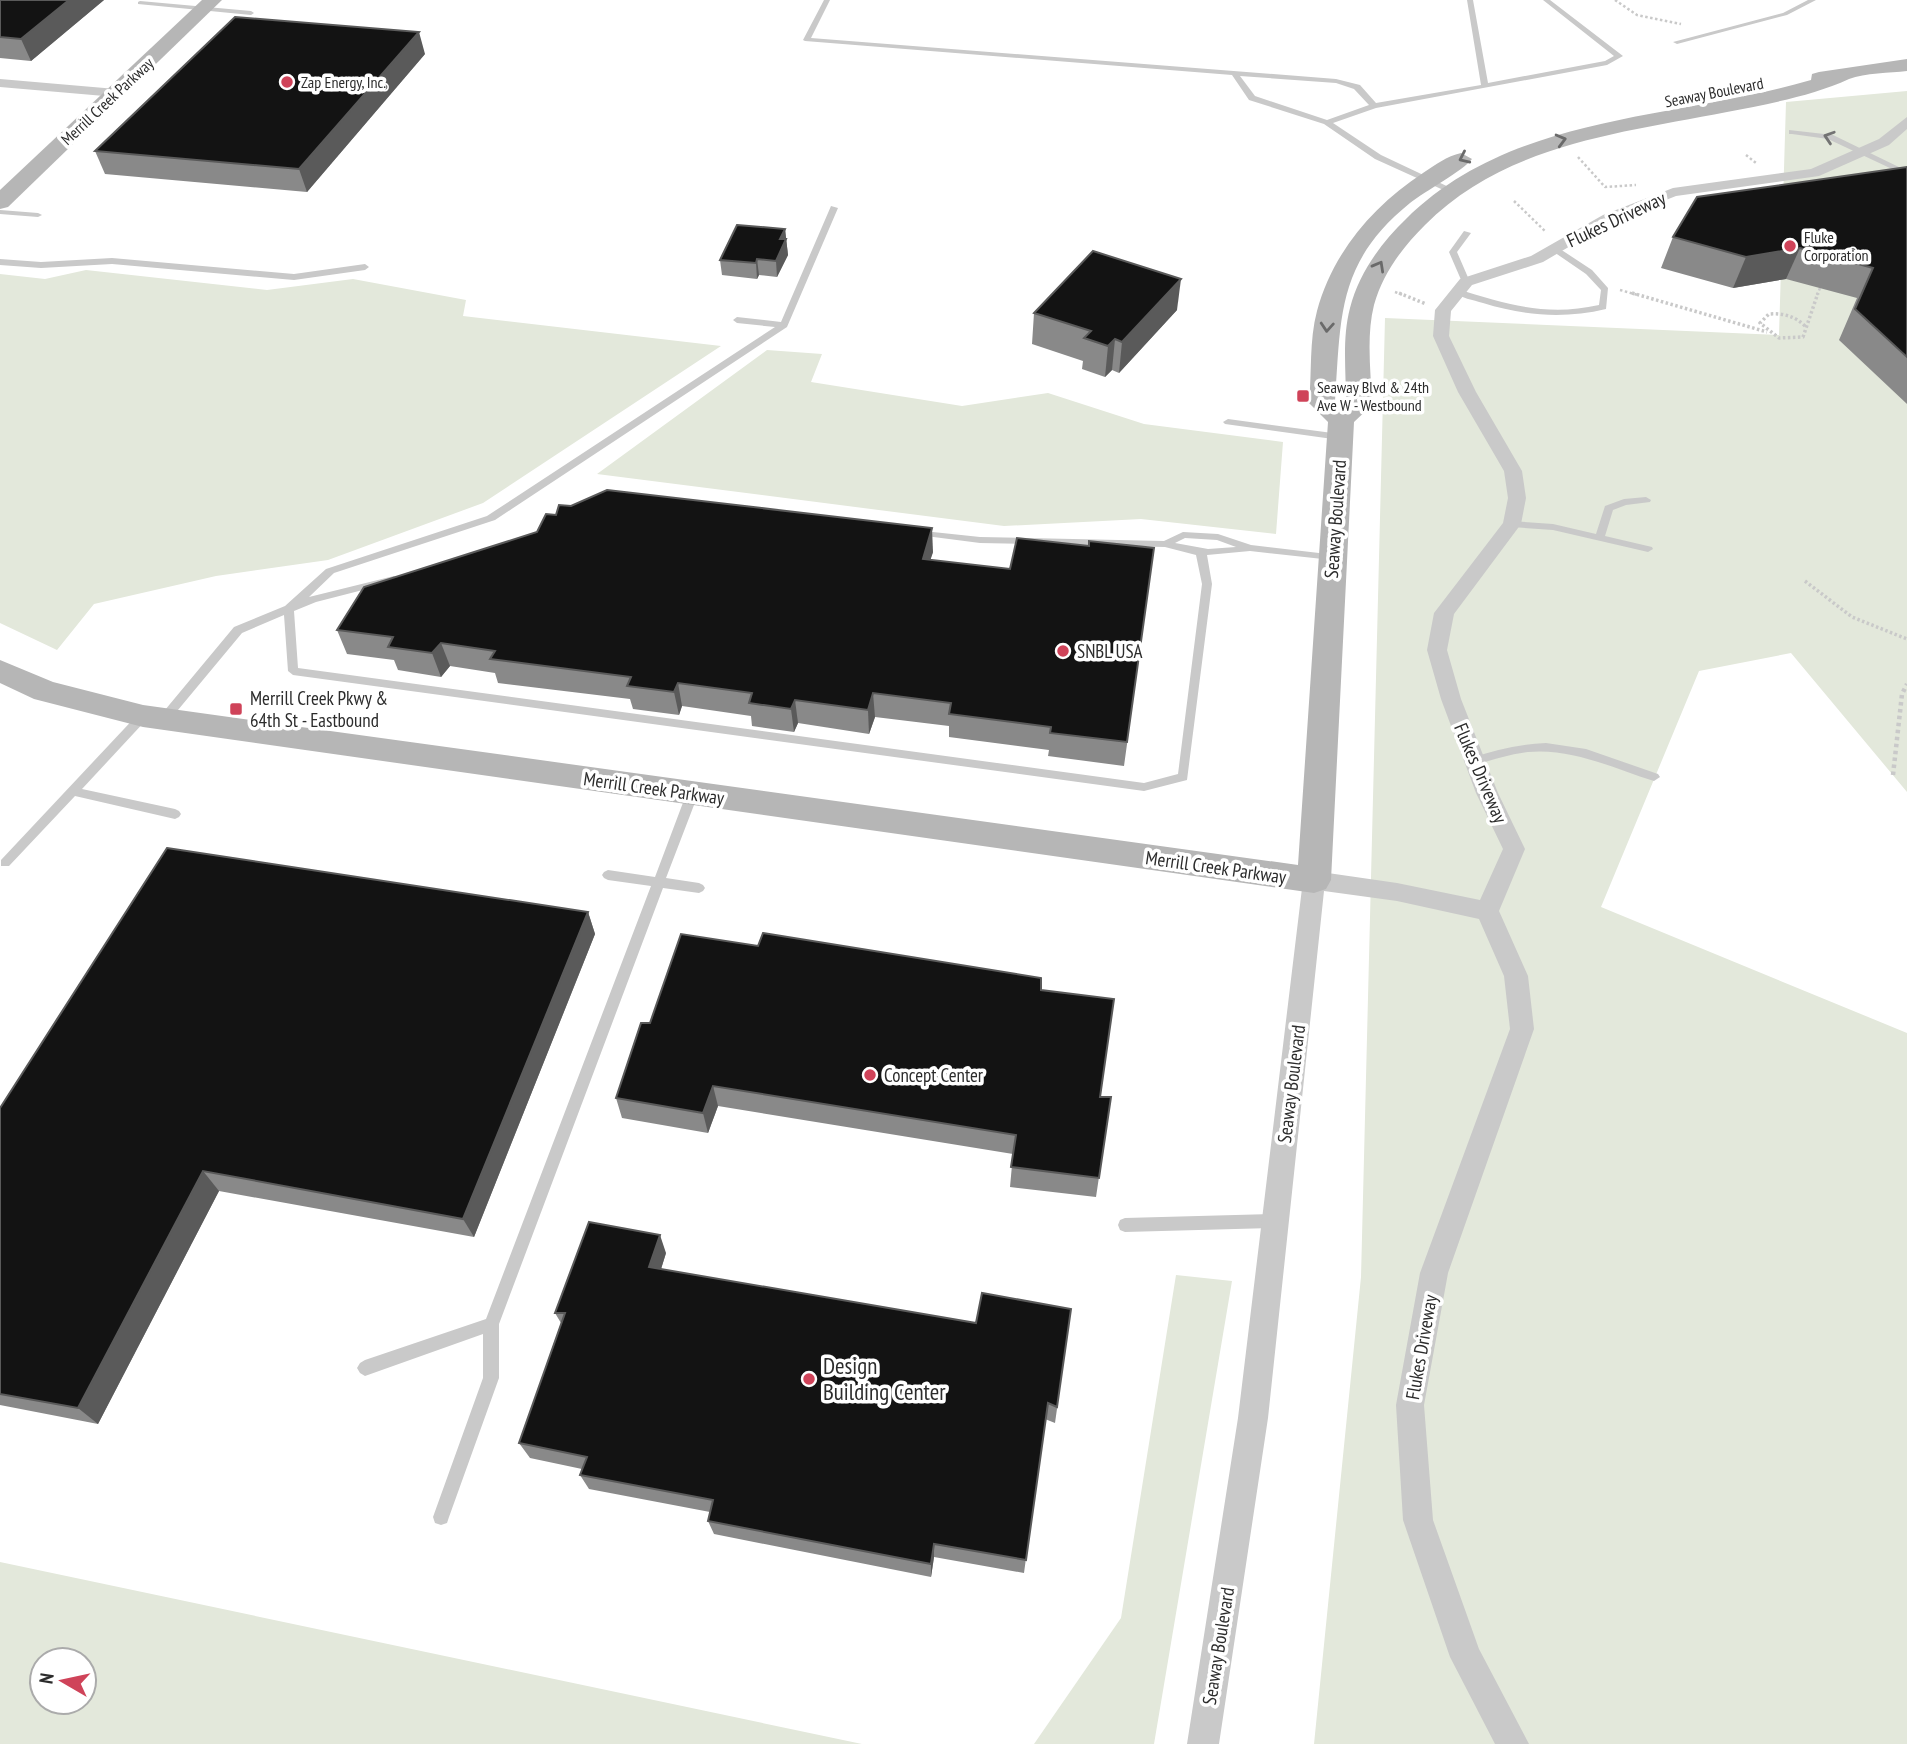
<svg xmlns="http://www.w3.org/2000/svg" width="1907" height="1744" viewBox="0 0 1907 1744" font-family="'PT Sans Narrow',sans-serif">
  <rect width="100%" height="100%" fill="#fff"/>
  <g fill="#e3e8db" fill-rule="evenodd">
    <polygon points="1907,91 1907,792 1791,653 1699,671 1601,907 1907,1033 1907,1744 1314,1744 1361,1277 1385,318 1779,335 1786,102"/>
    <polygon points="86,270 267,290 353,279 466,300 463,316 721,346 483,503 328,560 216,576 94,604 57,650 0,623 0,274 45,279"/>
    <polygon points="767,350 822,354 811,382 962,406 1048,393 1144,424 1283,442 1276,534 1141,519 1004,526 597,474"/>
    <polygon points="1176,1275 1232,1281 1154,1744 1034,1744 1121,1618"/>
    <path d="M0,1562l862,182h-862zM42,1660h42v42h-42z"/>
  </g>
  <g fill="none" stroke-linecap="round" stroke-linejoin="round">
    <g stroke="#c9c9c9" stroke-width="2.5" stroke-dasharray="2.5 2.5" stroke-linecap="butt">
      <polyline points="1615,0 1637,15 1681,24"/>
      <polyline points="1746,155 1756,163"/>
      <polyline points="1578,157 1605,187 1636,185"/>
      <polyline points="1514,201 1546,232"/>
      <polyline points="1620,290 1638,295"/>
      <polyline points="1395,292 1403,295"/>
      <polyline points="1817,295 1820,288"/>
    </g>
    <g stroke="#c9c9c9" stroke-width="3.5" stroke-dasharray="2.5 2.5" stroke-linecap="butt">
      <polyline points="1399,293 1426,304"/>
      <polyline points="1632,293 1767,332"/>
      <path d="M1805,326c-10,-10 -22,-13 -36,-12l-9,9 19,15 24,-1 15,-44"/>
      <polyline points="1805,581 1852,617 1907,639"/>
    </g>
    <polyline stroke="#c9c9c9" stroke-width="4.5" stroke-dasharray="3.5 3.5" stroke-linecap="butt" points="1893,775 1902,694 1907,684"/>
    <g fill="#c9c9c9" fill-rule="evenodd">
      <path d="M824,0h6l-19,38 525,41 24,6 16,18 105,-18 -14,-85h6l15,83 117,-22 9,-5 -71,-56h7l73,56 -16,9 -231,43 -43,15 48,32 72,34v4h-3l-75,-34 -51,-35 -75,-24 -17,-25 -427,-34 -2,-1zM1240,76l96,7 18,6 15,16 -42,15 -72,-24z"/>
      <polygon points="1808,0 1816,0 1787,15 1677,44 1673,42 1783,13"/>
      <polygon points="140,1 251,11 254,13 251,15 138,4 138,2"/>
      <polygon points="1789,130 1833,135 1907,171 1907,176 1828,139 1792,134 1789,134"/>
      <path d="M831,206l7,2 -51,119 -292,193 -161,53 -25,24 85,-21 5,3 -5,3 -78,20 -22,9 4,57 846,115 34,-9 24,-190 -6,-29 -31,-8 -185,-4 -62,-8 -4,-1v-4l66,7 184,4 19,-9 35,2 33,11 85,10 1,2 -5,3 -82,-9 -43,4 5,29 -25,196 -43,11 -851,-116 -5,-4 -4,-56 -42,18 -74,89h-8l-2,-3 2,-3 74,-89 51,-21 41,-37 161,-53 288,-189 -38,-4 -4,-3 4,-3 44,5zM1185,538l32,2 19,7 -28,2 -33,-6z"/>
      <polygon points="0,210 38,213 42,215 38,217 0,214"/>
      <polygon points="1464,231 1471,233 1457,252 1470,282 1466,285 1462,282 1449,252"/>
      <path d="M1554,245l38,25 16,18 -2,21c-42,10 -81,7 -123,-6 -10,-3 -22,-5 -30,-11l4,-3c50,15 89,28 142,16l2,-15 -15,-16 -35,-24 -1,-2z"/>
      <polygon points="112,258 294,274 365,264 369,267 365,270 294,280 112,264 41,268 0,265 0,259 41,262"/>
      <polygon points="1228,419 1340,434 1345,437 1340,440 1225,424 1223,422"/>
      <polygon points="1646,497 1651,500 1650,502 1626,505 1613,510 1605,536 1652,547 1653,549 1648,552 1553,530 1512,527 1507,524 1512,521 1553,524 1596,534 1605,506 1624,499"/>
      <polygon points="143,712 147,713 149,716 147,719 82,789 175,809 179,811 181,814 179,817 175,819 75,796 9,866 1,866 1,860 139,713"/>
      <path d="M1546,743l40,6 72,25 2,3 -6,4c-42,-13 -81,-33 -126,-29 -18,2 -36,8 -53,13l-6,-4 2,-3c25,-8 49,-14 75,-15z"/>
      <polygon points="693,788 699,792 666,878 699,883 703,885 705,888 703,891 699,893 663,888 499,1324 499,1378 449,1517 447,1523 441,1525 435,1523 433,1517 483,1378 483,1334 365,1376 360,1373 357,1368 360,1363 365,1360 486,1319 651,886 608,880 604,878 602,875 604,872 608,870 655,877 687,792"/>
      <polygon points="1275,1214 1280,1216 1282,1221 1280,1226 1275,1228 1125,1232 1120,1230 1118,1225 1120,1220 1125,1218"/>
    </g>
    <g fill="#c9c9c9" fill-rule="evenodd">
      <polygon points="0,79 116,89 123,93 116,97 0,87"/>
      <polygon points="1907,117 1907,129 1889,145 1819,176 1676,196 1613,221 1543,262 1472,285 1451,311 1449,336 1476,392 1522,471 1526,498 1521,524 1454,614 1447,650 1461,699 1498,793 1525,849 1499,911 1528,976 1534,1029 1448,1273 1424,1405 1433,1520 1479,1649 1529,1744 1495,1744 1450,1657 1403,1520 1396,1405 1420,1273 1510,1029 1504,976 1479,919 1397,901 1324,891 1268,1418 1219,1744 1187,1744 1238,1418 1303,880 1306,874 1314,871 1397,883 1480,900 1503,849 1476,793 1441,699 1427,650 1434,613 1503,523 1508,498 1504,471 1458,392 1433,336 1435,310 1460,279 1531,256 1603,215 1673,188 1811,169 1879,139"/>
    </g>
    <g fill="#b6b6b6" fill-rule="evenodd">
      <polygon points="202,0 222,0 8,207 0,209 0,190"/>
      <path d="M1907,59v12c-17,2 -42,2 -58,8 -37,17 -81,25 -122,33 -106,21 -222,32 -302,113 -23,23 -42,48 -51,80 -8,32 -3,67 -2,100l-18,17 -23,458 -5,9 -12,4 -1171,-166 -109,-28 -34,-16v-23l53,22 90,23 1155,160 30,-443 -19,-19c3,-30 0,-62 8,-92 16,-59 56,-105 106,-138 12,-8 24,-17 38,-20l11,6c-9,12 -47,32 -62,44 -73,59 -69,113 -75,198l6,6 5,-4c0,-32 -4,-65 4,-95 9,-35 31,-65 56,-89 107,-106 268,-99 405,-139l1,-6 7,-2z"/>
    </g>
  </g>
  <g fill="#898989">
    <polygon points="0,0 104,0 31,61 0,58"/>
    <polygon points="425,54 307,192 105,174 95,151"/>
    <polygon points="1907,167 1907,404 1839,340 1857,298 1786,279 1733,288 1661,268 1673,237"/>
    <polygon points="785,229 788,255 777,277 759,275 757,279 722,275 720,260"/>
    <polygon points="1177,310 1119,373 1112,370 1105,377 1082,369 1083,361 1032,344 1034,313"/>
    <polygon points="1089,546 1154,548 1124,766 1048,756 1049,750 949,737 949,726 875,717 869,734 798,723 794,732 752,726 751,716 682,706 679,715 633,709 630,699 498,683 495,673 450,666 441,677 398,670 394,660 347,654 337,630 933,552 930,560 1010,569"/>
    <polygon points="588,912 595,934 474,1237 219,1191 98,1424 0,1405 0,1108"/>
    <polygon points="1041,990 1100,1097 1111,1097 1096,1197 1010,1187 1013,1154 718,1106 708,1133 622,1118 616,1098 650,1023"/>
    <polygon points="666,1253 661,1269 976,1323 1071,1309 1055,1423 1045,1419 1024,1573 934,1557 931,1577 714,1534 708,1521 710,1512 589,1489 580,1475 582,1469 530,1458 519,1443 561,1323 555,1313"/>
  </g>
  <g fill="#5a5a5a">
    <polygon points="69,0 104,0 31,61 21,39"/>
    <polygon points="419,32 425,54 307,192 299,169"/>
    <polygon points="785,229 788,255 777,277 776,261 780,239"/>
    <polygon points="1800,248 1786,279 1733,288 1746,257"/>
    <polygon points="757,259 759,275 757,279 756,263"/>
    <polygon points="1181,279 1177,310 1119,373 1122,342"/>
    <polygon points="1115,339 1112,370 1105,377 1108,346"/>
    <polygon points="932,528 933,552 923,583 923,559"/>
    <polygon points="441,643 450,666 441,677 432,653"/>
    <polygon points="678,683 682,706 679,715 674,692"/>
    <polygon points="873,693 875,717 869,734 868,710"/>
    <polygon points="795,700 798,723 794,732 791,709"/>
    <polygon points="588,912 595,934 474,1237 463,1219"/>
    <polygon points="713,1086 718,1106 708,1133 703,1113"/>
    <polygon points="203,1171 219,1191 98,1424 78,1408"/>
    <polygon points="660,1235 666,1253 656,1285 649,1267"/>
    <polygon points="934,1544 934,1557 931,1577 931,1564"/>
  </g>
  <g fill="#131313" stroke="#5a5a5a" stroke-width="2">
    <polygon points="0,0 69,0 21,39 0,37"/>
    <polygon points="235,17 419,32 299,169 95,151"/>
    <polygon points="1907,167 1907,357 1855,309 1873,268 1800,248 1746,257 1673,237 1697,197"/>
    <polygon points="737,225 785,229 780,239 786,239 776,261 757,259 756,263 720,260"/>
    <polygon points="1093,251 1181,279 1122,342 1115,339 1108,346 1084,338 1091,331 1034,313"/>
    <polygon points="607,490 932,528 923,559 1010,569 1017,538 1089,546 1089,541 1154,548 1127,742 1050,733 1051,727 949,714 951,703 873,693 868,710 795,700 791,709 749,703 752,693 678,683 674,692 627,686 631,677 490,659 495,651 441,643 432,653 388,647 393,637 337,630 364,587 537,532 546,514 556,515 559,505 571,506"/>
    <polygon points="167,848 588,912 463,1219 203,1171 78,1408 0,1394 0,1108"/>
    <polygon points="763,933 1041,978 1041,990 1114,999 1100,1097 1111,1097 1099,1178 1011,1167 1016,1135 713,1086 703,1113 616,1098 641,1023 650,1023 681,934 758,946"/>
    <polygon points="589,1222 660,1235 649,1267 976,1323 982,1293 1071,1309 1057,1407 1048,1403 1026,1560 934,1544 931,1564 708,1521 713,1500 580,1475 587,1457 519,1443 565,1313 555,1313"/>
  </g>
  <defs><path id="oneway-chevron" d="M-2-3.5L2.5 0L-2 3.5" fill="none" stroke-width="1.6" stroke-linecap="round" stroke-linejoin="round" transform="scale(1.75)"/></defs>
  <use stroke="#737373" href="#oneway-chevron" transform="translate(1829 137) rotate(-162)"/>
  <g stroke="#6a6a6a">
    <use href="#oneway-chevron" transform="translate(1561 140) rotate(-15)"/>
    <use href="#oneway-chevron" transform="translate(1464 158) rotate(155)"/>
    <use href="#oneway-chevron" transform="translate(1379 266) rotate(-61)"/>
    <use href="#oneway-chevron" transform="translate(1327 327) rotate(94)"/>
  </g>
  <g fill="#cf4359" stroke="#fff" stroke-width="2.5">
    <circle cx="287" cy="82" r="7"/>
    <circle cx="1790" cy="246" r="7"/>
    <rect x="1296" y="389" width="14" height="14" rx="3.5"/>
    <circle cx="1063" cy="651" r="7"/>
    <rect x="229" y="702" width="14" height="14" rx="3.5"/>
    <circle cx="870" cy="1075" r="7"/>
    <circle cx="809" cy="1379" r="7"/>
  </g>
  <g text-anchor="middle" stroke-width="7" stroke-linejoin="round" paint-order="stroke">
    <g font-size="16" fill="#2c2c2c" stroke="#fff" text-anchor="start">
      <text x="301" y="88">Zap Energy, Inc.</text>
      <text x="1804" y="243">Fluke<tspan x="1804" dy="18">Corporation</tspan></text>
      <text x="1317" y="393">Seaway Blvd &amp; 24th<tspan x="1317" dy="18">Ave W - Westbound</tspan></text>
    </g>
    <g font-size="16" fill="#2c2c2c" stroke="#fff">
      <text transform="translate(1714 92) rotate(-11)" y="6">Seaway Boulevard</text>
      <text transform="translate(107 101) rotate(-43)" y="6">Merrill Creek Parkway</text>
    </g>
    <g font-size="19" fill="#2c2c2c" stroke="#fff">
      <text transform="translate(1616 219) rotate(-25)" y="7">Flukes Driveway</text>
      <text transform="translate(1335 519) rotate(-86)" y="7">Seaway Boulevard</text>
      <text transform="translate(1481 773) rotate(67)" y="7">Flukes Driveway</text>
      <text transform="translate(654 788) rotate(8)" y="7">Merrill Creek Parkway</text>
      <text transform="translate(1216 867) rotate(8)" y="7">Merrill Creek Parkway</text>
      <text transform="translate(1291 1084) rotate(-83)" y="7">Seaway Boulevard</text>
      <text transform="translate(1421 1347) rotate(-80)" y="7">Flukes Driveway</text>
      <text transform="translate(1218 1646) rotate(-81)" y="7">Seaway Boulevard</text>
    </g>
    <g font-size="19" fill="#2c2c2c" stroke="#fff" text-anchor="start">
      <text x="1077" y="658">SNBL USA</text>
      <text x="250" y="705">Merrill Creek Pkwy &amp;<tspan x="250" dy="22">64th St - Eastbound</tspan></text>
      <text x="884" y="1082">Concept Center</text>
    </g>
    <g font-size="23" fill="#2c2c2c" stroke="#fff" text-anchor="start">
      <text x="823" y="1374">Design<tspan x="823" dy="26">Building Center</tspan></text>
    </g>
  </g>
  <g transform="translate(63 1681) rotate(279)"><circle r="33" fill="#ffffff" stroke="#ababab" stroke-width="2"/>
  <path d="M0-5L12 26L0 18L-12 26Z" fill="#cf4359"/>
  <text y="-10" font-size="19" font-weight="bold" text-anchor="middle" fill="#2c2c2c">N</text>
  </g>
</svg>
